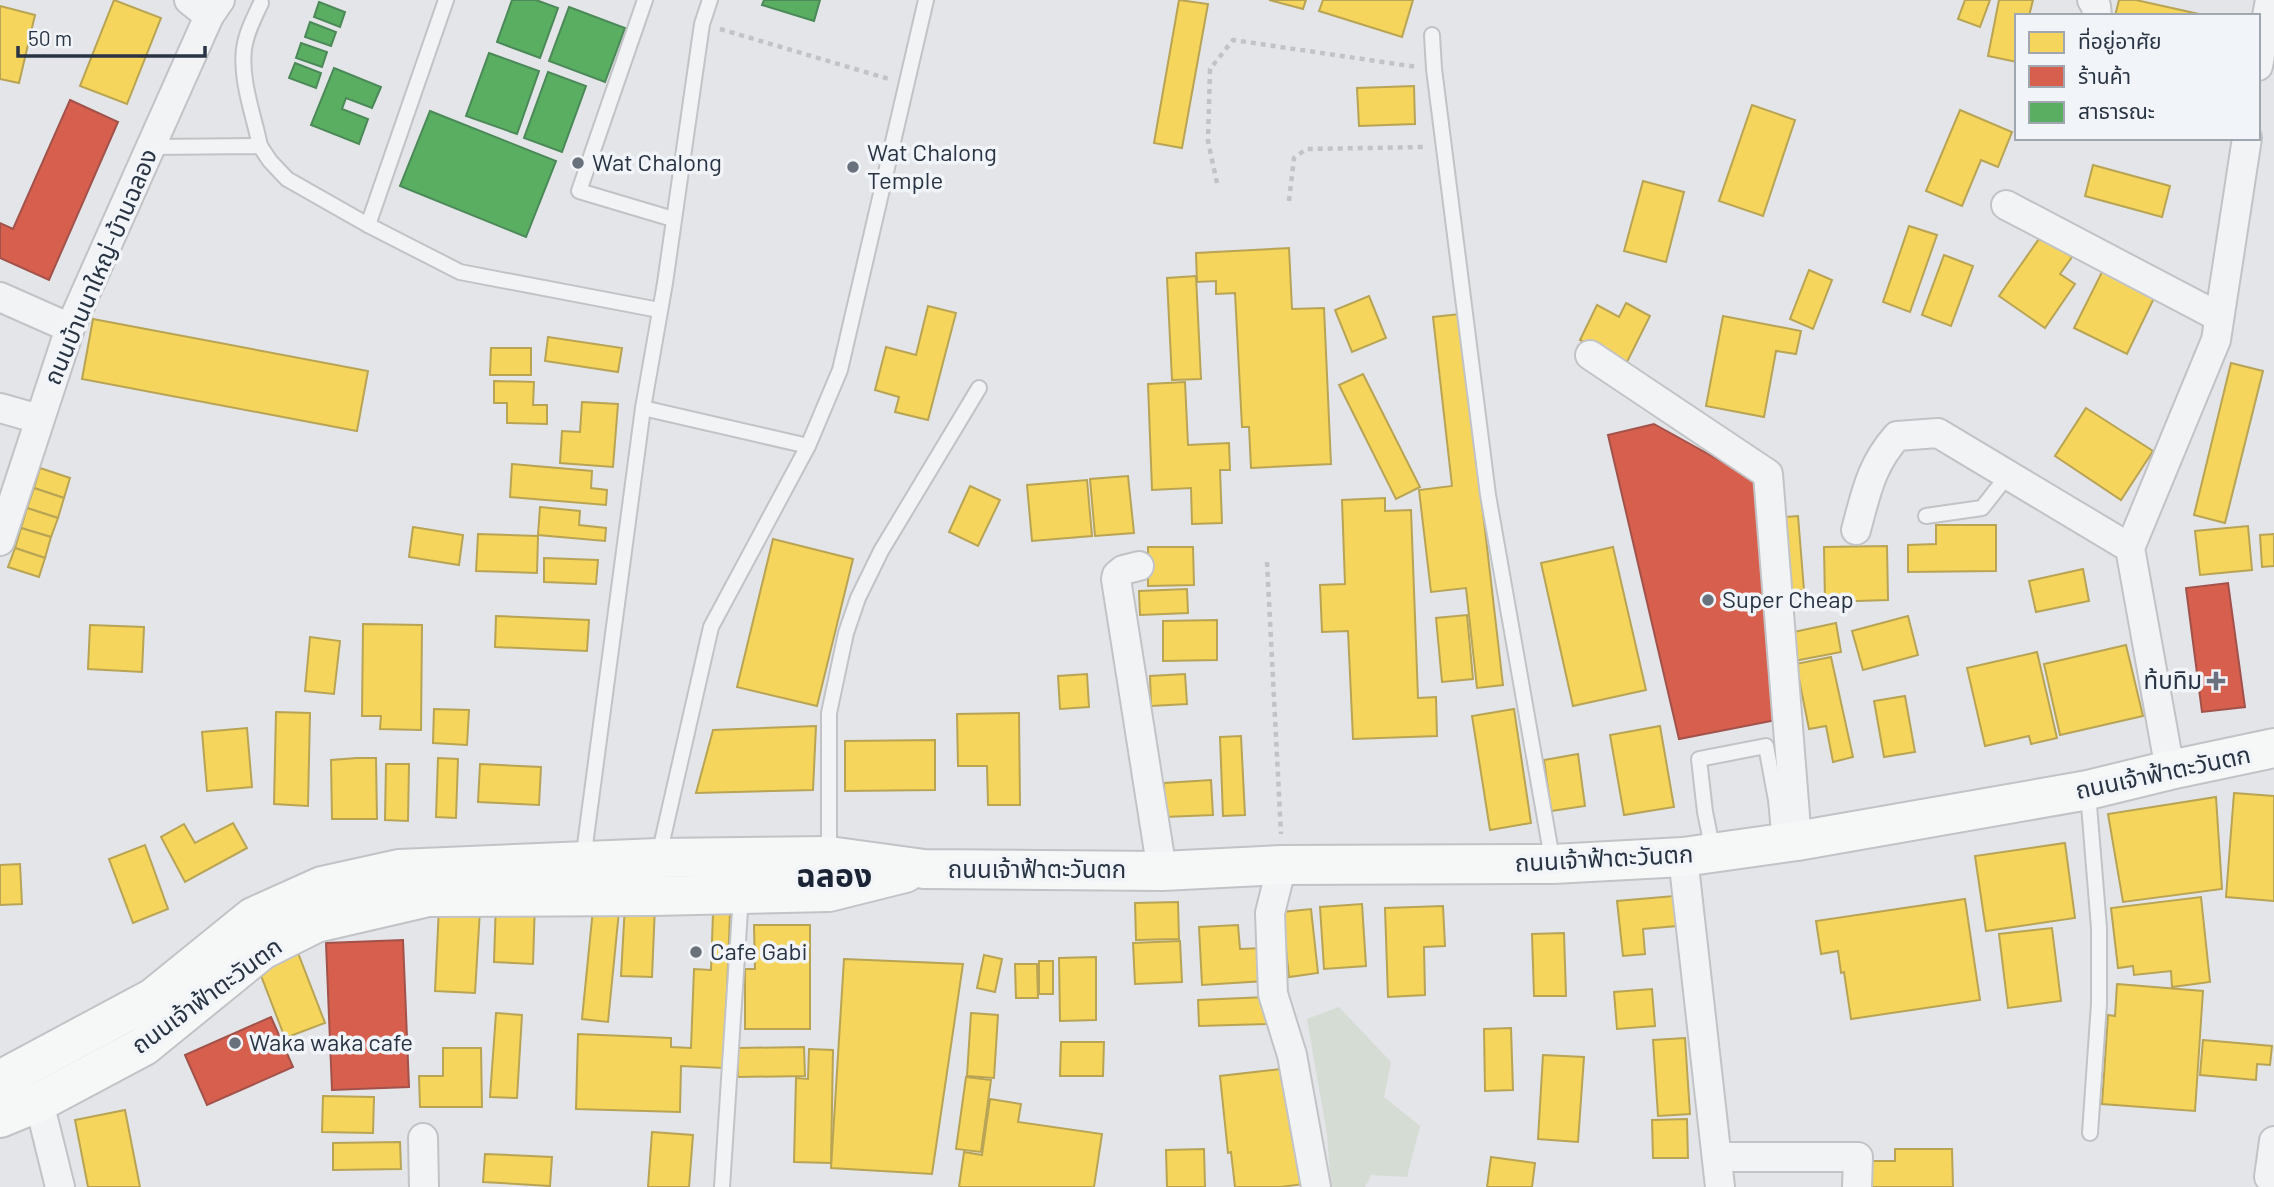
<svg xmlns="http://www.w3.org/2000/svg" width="2274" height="1187" viewBox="0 0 2274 1187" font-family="Barlow,'Noto Sans Thai',sans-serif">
  <rect width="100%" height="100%" fill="#e3e5e8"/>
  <polygon fill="#d4dcd3" points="1339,1007 1391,1062 1384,1097 1420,1126 1407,1177 1371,1175 1365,1187 1331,1187 1327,1134 1307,1019"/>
  <g fill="#f6d55c" stroke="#b8a454" stroke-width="2">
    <polygon points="114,0 161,18 127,104 80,86"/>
    <polygon points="1179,0 1208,4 1182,148 1154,143"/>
    <polygon points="1269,0 1306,0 1303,9"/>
    <polygon points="1323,0 1413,0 1402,37 1319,11"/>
    <polygon points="1965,0 1990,0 1980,27 1958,19"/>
    <polygon points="1999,0 2033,0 2029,16 2017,16 2017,62 1988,56"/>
    <polygon points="2119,0 2136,0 2208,16 2115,16"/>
    <polygon points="0,6 35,15 19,83 0,79"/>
    <polygon points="1414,86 1415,124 1359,126 1357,88"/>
    <polygon points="1752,105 1795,120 1763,216 1719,201"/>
    <polygon points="1960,110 2012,132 1998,167 1981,160 1962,206 1926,191"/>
    <polygon points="2093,165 2170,186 2162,217 2085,196"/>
    <polygon points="1643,181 1684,192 1666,262 1624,251"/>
    <polygon points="1909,226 1937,235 1910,312 1883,302"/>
    <polygon points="2041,236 2072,257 2060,274 2075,284 2045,328 1999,296"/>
    <polygon points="1289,248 1292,309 1324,308 1331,464 1251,468 1249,427 1242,427 1235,293 1216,294 1216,281 1197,282 1196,253"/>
    <polygon points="1944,255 1973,266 1951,326 1922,315"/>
    <polygon points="2104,268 2156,294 2127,354 2074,328"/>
    <polygon points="1809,270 1832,280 1813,329 1790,319"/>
    <polygon points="1196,276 1201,379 1172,380 1167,278"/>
    <polygon points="1369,296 1386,338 1352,352 1335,310"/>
    <polygon points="1626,303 1650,316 1626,364 1580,340 1597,305 1619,317"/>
    <polygon points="928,306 956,313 928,420 895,412 899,397 875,390 886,347 916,355"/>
    <polygon points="1460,314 1503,685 1477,688 1466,588 1431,592 1419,490 1452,486 1433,317"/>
    <polygon points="1723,316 1801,331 1796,354 1776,351 1764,417 1706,406"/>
    <polygon points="93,319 368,371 357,431 82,379"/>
    <polygon points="548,337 622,348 618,372 545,361"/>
    <polygon points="491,348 531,348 531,375 490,375"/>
    <polygon points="2231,363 2263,371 2225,523 2194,515"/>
    <polygon points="1363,374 1420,487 1396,499 1339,385"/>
    <polygon points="494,381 534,382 533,405 547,405 547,424 507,423 507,403 494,403"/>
    <polygon points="1185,382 1188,445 1229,443 1230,470 1220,470 1222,523 1192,524 1191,488 1152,490 1148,384"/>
    <polygon points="582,402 618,404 613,467 560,463 562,431 580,432"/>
    <polygon points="2086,408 2153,451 2121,500 2055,456"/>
    <polygon points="512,464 592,471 591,488 607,490 606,505 510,497"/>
    <polygon points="40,468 70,478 64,498 34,488"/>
    <polygon points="1128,476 1134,533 1095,536 1090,479"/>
    <polygon points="1087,480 1092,536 1032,541 1027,485"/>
    <polygon points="970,486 1000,500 978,546 949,532"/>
    <polygon points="34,488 64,498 58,518 27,508"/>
    <polygon points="1385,498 1385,511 1411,510 1418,698 1436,697 1437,736 1353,739 1348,631 1322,632 1320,585 1345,584 1342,500"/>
    <polygon points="540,507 580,511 579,525 606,528 605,541 538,535"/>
    <polygon points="27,508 58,518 51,537 21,528"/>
    <polygon points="1798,516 1804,590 1779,592 1773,518"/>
    <polygon points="1936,525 1996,525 1996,571 1908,572 1908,545 1936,544"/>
    <polygon points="2248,526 2252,570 2200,575 2195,531"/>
    <polygon points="413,527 463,535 459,565 409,557"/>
    <polygon points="21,528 51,537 45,558 15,548"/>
    <polygon points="478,534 538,536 537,573 476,571"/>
    <polygon points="2274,534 2274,566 2262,567 2260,535"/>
    <polygon points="773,539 853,559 817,706 737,687"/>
    <polygon points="1887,546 1888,600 1825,602 1824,547"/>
    <polygon points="1148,547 1193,547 1194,585 1148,586"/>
    <polygon points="1613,547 1646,690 1573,706 1541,563"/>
    <polygon points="15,548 45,558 39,577 8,567"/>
    <polygon points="544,558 598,560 596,584 544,582"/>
    <polygon points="2083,569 2089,601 2036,612 2029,581"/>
    <polygon points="1187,589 1188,613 1140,615 1139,591"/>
    <polygon points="1467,615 1473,679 1442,682 1436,618"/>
    <polygon points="496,616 589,620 587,651 495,647"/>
    <polygon points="1908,616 1918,655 1863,670 1852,631"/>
    <polygon points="1217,620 1217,660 1163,661 1163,621"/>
    <polygon points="1836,623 1841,652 1794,661 1789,633"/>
    <polygon points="363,624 422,625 421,730 380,729 381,716 362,716"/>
    <polygon points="90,625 144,627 142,672 88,669"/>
    <polygon points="310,637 340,641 334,694 305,691"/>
    <polygon points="2126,645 2143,716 2060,735 2044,664"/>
    <polygon points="2037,652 2057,738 2031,744 2029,736 1985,746 1967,668"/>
    <polygon points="1831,657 1853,757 1833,762 1826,726 1809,729 1796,664"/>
    <polygon points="1087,674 1089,707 1060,709 1058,676"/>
    <polygon points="1185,674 1187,704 1151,706 1150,676"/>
    <polygon points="1905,696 1915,752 1884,757 1874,701"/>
    <polygon points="434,709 469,710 467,745 433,743"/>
    <polygon points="1514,709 1531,823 1490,830 1472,716"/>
    <polygon points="276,712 310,713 308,806 274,804"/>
    <polygon points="1019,713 1020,805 988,805 987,766 958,766 957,714"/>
    <polygon points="816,726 813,790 696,793 713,730"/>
    <polygon points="1660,726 1674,807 1624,815 1610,735"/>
    <polygon points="247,728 252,787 207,791 202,732"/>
    <polygon points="1241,736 1245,815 1223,816 1220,737"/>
    <polygon points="935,740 935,790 845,791 845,741"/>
    <polygon points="1578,754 1585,806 1551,811 1544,760"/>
    <polygon points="357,758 376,758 377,819 332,819 331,760"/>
    <polygon points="438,758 458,759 456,818 436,817"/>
    <polygon points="386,764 409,764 408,821 385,820"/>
    <polygon points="480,764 541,767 539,805 478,802"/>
    <polygon points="1211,780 1213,815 1165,817 1164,783"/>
    <polygon points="2234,793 2274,796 2274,901 2226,897"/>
    <polygon points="2216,797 2222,889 2123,902 2108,814"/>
    <polygon points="233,823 247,848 185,882 161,837 184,824 195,843"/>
    <polygon points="2065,843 2075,918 1986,931 1975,856"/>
    <polygon points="145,845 168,909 133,923 109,859"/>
    <polygon points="20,864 22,904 0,905 0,865"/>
    <polygon points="1674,896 1677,926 1643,929 1645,954 1623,956 1617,901"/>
    <polygon points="2201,897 2210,982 2172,987 2171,971 2134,975 2133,966 2118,968 2111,908"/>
    <polygon points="594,899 620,901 608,1022 582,1019"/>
    <polygon points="1965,899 1980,1000 1851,1019 1844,972 1841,973 1838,951 1821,954 1816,921"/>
    <polygon points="496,901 535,902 533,964 494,962"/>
    <polygon points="1178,902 1179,939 1136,940 1135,903"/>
    <polygon points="1362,904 1366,966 1324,969 1320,907"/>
    <polygon points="625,905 655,906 652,977 621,976"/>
    <polygon points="1443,906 1445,946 1424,947 1425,995 1388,997 1385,908"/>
    <polygon points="439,907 480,910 475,993 435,991"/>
    <polygon points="1311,909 1318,973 1289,977 1282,912"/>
    <polygon points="713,913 730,913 724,1068 681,1066 680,1112 576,1109 578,1034 671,1038 671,1047 691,1048 694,969 711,970"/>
    <polygon points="754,925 810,925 810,1029 745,1029 745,969 755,969"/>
    <polygon points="1238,925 1240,949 1263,948 1265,981 1202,985 1199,927"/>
    <polygon points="2052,928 2061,1001 2008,1008 1999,934"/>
    <polygon points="1564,933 1566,996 1534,996 1532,934"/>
    <polygon points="1180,941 1182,982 1135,984 1133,943"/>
    <polygon points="295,945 325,1023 285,1038 255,960"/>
    <polygon points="984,955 1002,959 995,992 977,988"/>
    <polygon points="1096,957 1096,1020 1060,1021 1059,958"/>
    <polygon points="844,959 963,964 932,1174 831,1168"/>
    <rect x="1039" y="961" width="14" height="33"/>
    <polygon points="1015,964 1037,964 1038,998 1016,998"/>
    <polygon points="2117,984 2203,991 2195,1111 2102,1104 2108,1015 2115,1016"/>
    <polygon points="1652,989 1655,1026 1617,1029 1614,992"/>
    <polygon points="1266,997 1267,1024 1199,1026 1198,1000"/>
    <polygon points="496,1013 522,1015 517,1098 490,1097"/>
    <polygon points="971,1013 998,1015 994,1078 967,1076"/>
    <polygon points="1511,1028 1513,1090 1485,1091 1484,1029"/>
    <polygon points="1685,1038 1690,1114 1658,1116 1653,1040"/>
    <polygon points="2203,1040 2272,1046 2270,1065 2257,1064 2256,1080 2200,1075"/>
    <polygon points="1061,1042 1104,1042 1103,1076 1060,1076"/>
    <polygon points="804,1047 805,1076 738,1077 737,1048"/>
    <polygon points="443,1048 481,1048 482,1107 420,1107 419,1076 443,1076"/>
    <polygon points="809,1049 833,1050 831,1163 794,1162 796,1078 808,1079"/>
    <polygon points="1543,1055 1584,1057 1578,1142 1538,1139"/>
    <polygon points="1289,1068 1304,1184 1281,1187 1235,1187 1231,1152 1228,1153 1220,1076"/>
    <polygon points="966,1077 991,1080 981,1152 956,1149"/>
    <polygon points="323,1096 374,1097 373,1133 322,1132"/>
    <polygon points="990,1099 1021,1104 1018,1122 1102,1134 1094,1187 959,1187 964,1152 982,1155"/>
    <polygon points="125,1110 140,1187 88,1187 75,1120"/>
    <polygon points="1687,1119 1688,1158 1653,1158 1652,1120"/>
    <polygon points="652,1132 693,1135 689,1187 648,1187"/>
    <polygon points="400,1142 401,1169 333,1170 333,1143"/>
    <polygon points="1204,1149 1205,1187 1167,1187 1166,1150"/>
    <polygon points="1895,1149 1952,1149 1953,1187 1867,1187 1866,1161 1895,1161"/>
    <polygon points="485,1154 552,1157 550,1186 483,1182"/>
    <polygon points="1491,1157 1535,1163 1532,1187 1487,1187"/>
  </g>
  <g fill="#d6604d" stroke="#a2524a" stroke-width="2">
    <polygon points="70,100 118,122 49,280 0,258 0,223 13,229"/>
    <polygon points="1654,424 1757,481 1781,719 1679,739 1608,435"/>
    <polygon points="2228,583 2245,707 2202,712 2186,588"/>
    <polygon points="403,940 409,1087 332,1090 326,943"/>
    <polygon points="271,1017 293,1067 207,1105 185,1055"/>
  </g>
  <g fill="#5aae61" stroke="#4b8958" stroke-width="2">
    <polygon points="512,0 536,0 558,8 540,58 497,42"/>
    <polygon points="764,0 820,0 814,21 762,5"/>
    <polygon points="319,2 345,12 340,27 314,17"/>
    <polygon points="569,7 625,28 605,82 549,61"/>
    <polygon points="310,22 336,32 331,46 305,37"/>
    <polygon points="301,43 327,52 322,67 296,58"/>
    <polygon points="489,53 539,71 517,134 466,116"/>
    <polygon points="295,63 321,73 316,88 289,78"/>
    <polygon points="334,68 381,87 372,108 346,98 342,109 368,119 359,144 311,125"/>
    <polygon points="548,72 586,86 562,152 524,138"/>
    <polygon points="430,111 556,161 526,237 400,186"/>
  </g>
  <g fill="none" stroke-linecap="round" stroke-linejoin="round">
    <defs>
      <g id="service">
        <polyline points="645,0 579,191 673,219"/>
        <polyline points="1432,35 1434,69 1488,495 1553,864"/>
        <path d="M260,146c-6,-30 -20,-66 -16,-97 2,-16 10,-31 17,-46"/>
        <polyline points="152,147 260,146 270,161 287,179 368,225 460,272 659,310"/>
        <polyline points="368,225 446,0"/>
        <polyline points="643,408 808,446"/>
        <polyline points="1926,516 1982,508 2008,475"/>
        <polyline points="2088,793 2099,928 2099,1004 2090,1133"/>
        <polyline points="1713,851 1705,812 1699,759 1766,746 1776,800 1780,842"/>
        <polyline points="829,854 829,713 846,633 858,598 881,551 979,388"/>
        <polyline points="659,855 711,627 808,446 840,370 926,0"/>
        <polyline points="583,860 643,408 665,283 702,24 710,0"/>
        <polyline points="722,1187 741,895"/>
      </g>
      <g id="minor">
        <polyline points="189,0 209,16"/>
        <polyline points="2092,0 2096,6 2097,16"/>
        <polyline points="2258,66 2270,0"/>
        <polyline points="2006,205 2219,317"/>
        <polyline points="0,297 70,328"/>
        <polyline points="1590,355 1768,474 1797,841"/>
        <polyline points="0,408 39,419"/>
        <path d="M1856,530c10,-37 15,-65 41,-94l41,-3 192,115"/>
        <polyline points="0,541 70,328 209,16 220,0"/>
        <polyline points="1139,566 1123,570 1117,575 1116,579 1162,871"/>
        <polyline points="2170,770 2130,548 2216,340 2247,138"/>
        <polyline points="1683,857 1720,1187"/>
        <polyline points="1282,865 1270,913 1273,994 1292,1055 1316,1187"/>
        <polyline points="39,1102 60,1187"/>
        <polyline points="423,1138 424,1187"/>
        <polyline points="1717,1157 1858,1157 1857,1187"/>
        <polyline points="2269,1177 2274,1141"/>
      </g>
      <g id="secondary">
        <polyline points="0,1080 153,998 253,917 322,886 399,869 658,858 829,856 924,869 1162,871 1282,865 1553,864 1683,857 1797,841 2088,790 2170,770 2274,748"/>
        <polyline points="0,1118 39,1102 144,1046 262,950 316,923 428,897 653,896 829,892 905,873"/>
      </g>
    </defs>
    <use href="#service" stroke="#c1c3c6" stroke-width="18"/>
    <use href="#minor" stroke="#c1c3c6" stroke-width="32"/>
    <use href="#secondary" stroke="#c1c3c6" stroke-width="42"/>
    <g stroke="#c1c3c8" stroke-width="4.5" stroke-dasharray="5 5" stroke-linecap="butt">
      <polyline points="720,29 889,79"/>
      <polyline points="1217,183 1208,141 1210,69 1233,40 1417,67"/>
      <polyline points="1289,201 1294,158 1306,149 1425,147"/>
      <polyline points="1267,562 1281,834"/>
    </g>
    <use href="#service" stroke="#f2f3f5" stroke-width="14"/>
    <use href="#minor" stroke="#f2f3f5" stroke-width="28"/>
    <use href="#secondary" stroke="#f6f7f7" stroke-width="38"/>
  </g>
  <g fill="#69717d" stroke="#f1f4f8" stroke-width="2.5">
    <circle cx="578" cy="163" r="7"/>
    <circle cx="853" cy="167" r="7"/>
    <circle cx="1708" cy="600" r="7"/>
    <path d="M2212.5 670.5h7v7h7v7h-7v7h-7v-7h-7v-7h7z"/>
    <circle cx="696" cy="952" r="7"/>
    <circle cx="235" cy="1043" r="7"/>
  </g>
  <g text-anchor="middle" stroke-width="7" stroke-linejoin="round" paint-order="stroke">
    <g font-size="24" fill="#283343" stroke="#f1f4f8" text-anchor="start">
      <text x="867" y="161">Wat Chalong<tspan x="867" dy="28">Temple</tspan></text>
      <text x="592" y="171">Wat Chalong</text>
      <text x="1722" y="608">Super Cheap</text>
      <text x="2202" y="689" text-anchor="end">ท้บทิม</text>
      <text x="710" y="960">Cafe Gabi</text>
      <text x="249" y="1051">Waka waka cafe</text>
    </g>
    <g font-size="24" fill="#283343" stroke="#f1f4f8">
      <text transform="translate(101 267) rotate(-67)" y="8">ถนนบ้านนาใหญ่-บ้านฉลอง</text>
      <text transform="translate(2163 773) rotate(-12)" y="8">ถนนเจ้าฟ้าตะวันตก</text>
      <text transform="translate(1604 859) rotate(-3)" y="8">ถนนเจ้าฟ้าตะวันตก</text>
      <text x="1037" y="878">ถนนเจ้าฟ้าตะวันตก</text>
      <text transform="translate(207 996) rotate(-36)" y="8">ถนนเจ้าฟ้าตะวันตก</text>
    </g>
    <g font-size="32" font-weight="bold" fill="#1b2434" stroke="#f1f4f8">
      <text x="834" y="887">ฉลอง</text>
    </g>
  </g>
  <rect x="2015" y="14" width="245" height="126" fill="#f1f4f8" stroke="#a1a7b0" stroke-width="2"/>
  <rect x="2029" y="32" width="35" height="21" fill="#f6d55c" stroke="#a1a7b0" stroke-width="2"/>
  <text x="2078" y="49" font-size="21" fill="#283343">ที่อยู่อาศัย</text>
  <rect x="2029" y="66" width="35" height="21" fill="#d6604d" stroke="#a1a7b0" stroke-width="2"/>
  <text x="2078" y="84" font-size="21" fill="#283343">ร้านค้า</text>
  <rect x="2029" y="102" width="35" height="21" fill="#5aae61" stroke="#a1a7b0" stroke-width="2"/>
  <text x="2078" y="119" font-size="21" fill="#283343">สาธารณะ</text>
  <path d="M18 46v10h187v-10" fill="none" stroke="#283343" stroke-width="3.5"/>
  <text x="28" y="46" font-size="21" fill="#283343" stroke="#f1f4f8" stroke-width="5" paint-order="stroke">50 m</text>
</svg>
